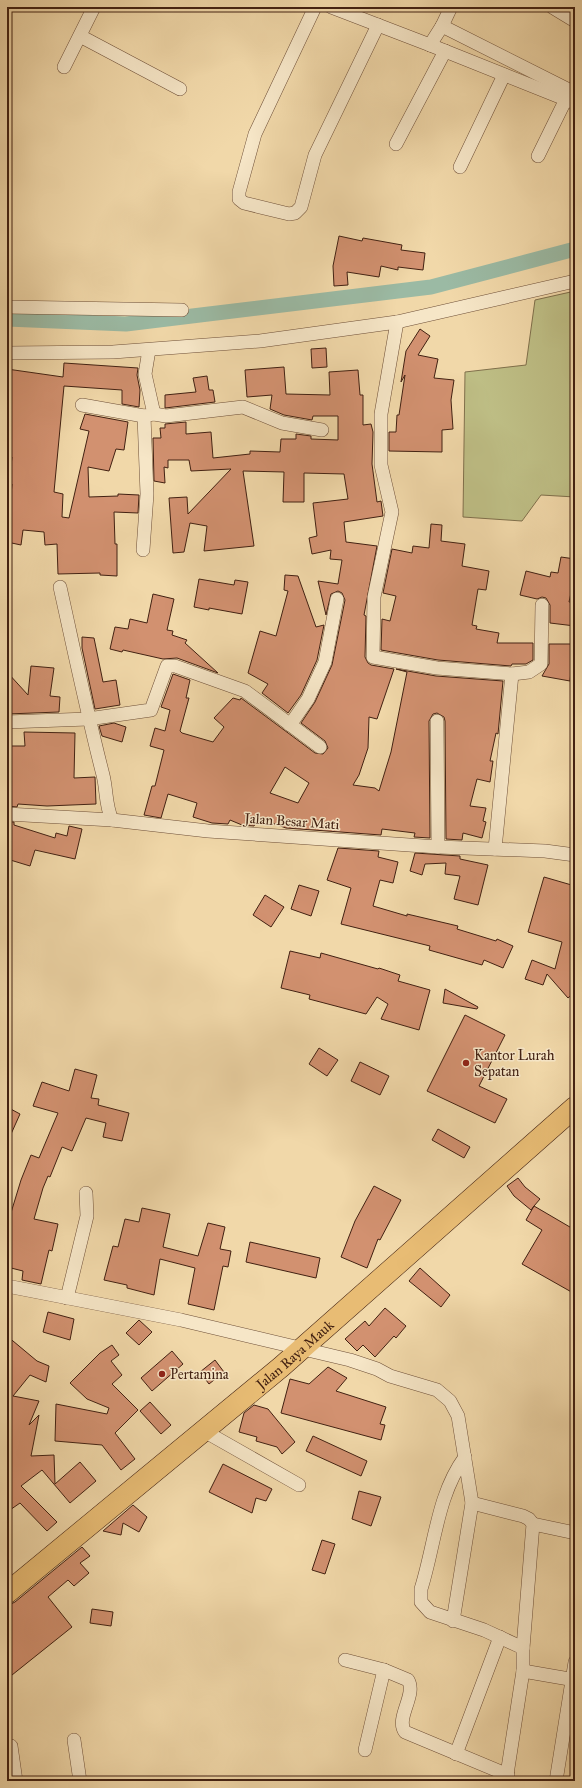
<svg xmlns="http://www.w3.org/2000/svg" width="582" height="1788" viewBox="0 0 582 1788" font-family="'IM FELL Great Primer',serif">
  <rect width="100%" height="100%" fill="#f1d8a9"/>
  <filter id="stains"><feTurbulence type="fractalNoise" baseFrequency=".005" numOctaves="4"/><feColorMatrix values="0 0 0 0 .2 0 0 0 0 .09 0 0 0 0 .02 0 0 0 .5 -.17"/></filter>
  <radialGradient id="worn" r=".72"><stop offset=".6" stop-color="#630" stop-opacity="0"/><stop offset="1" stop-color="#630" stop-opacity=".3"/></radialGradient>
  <polygon fill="#bebe85" stroke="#80704c" points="575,291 575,497 541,495 522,521 463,517 465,372 526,365 535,300"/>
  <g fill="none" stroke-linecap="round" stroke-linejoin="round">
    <polyline stroke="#9bbaa4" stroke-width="15" points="7,319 126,324 431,287 575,249"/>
  </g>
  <g fill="#d29170" stroke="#422112" fill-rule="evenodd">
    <polygon points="339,236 362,241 363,238 402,245 401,250 425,253 423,270 398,267 398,270 381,266 379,277 347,272 348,285 334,286 333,266"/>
    <polygon points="420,329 430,336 418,355 438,359 434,378 454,380 451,400 453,429 442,430 442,452 389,451 389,432 396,432 397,415 399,415 405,375 401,382 406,351"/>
    <polygon points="326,348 327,367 312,368 311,349"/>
    <polygon points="64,363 138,368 137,375 140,390 139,407 122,404 122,390 64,386 54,492 63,494 62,517 69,518 89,431 80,429 85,414 128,422 124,450 116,449 109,471 88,467 89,497 118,496 118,494 139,495 138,513 114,512 115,544 117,544 117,576 100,575 100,573 58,574 57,544 45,545 44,532 23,530 21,545 7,542 7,506 10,506 12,484 9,484 12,457 7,458 7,369 63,377"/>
    <path d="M284,367l2,27 44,1 -1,-23 29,-2 2,25h3v30l8,-1 2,8 -1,32 5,38 4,-1 2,15 -39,6 2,20 31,4 -13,69 2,1 -1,41 3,6 3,2 23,4 -17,50 -8,-2 -1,31 -9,27 -6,10 22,3 4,3 12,-39 16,-80 -11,-3 40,7 67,5 -5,53 -2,-1 -6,28h3l-3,21 -13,-3 -7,27 16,2 -3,13 3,1 -4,16 -19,-5 -1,7 -16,-1 -1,-118 -1,-4 -7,-4 -4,1 -4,7 1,117 -16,-1 1,-4 -33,-4 -1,6 -95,-7 -28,-10 -4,8 -12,-1 -12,-5 -2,4 -16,-1 -19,-6 4,-14 -29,-9 -7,24 -17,-3 8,-29h3l9,-36 -14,-4 5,-18 10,3 5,-21 -9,-3 12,-33 17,6 -4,18h3l-9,33 2,2 31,9 11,-15 -10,-9 19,-20 7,2 1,-2 74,55 8,1 5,-6 -3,-7 -24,-18 14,-21 17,-37 13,-65 -3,-7 -4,-2 -7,3 -5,21 -8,-34 20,3 4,-24 -12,-1 1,-9 -19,4 -3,-16 8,-2 -4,-33 35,-4 -4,-25 -40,-1v29h-21l1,-30 -41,-1 11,75 -50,5 3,-25 -17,-3 -6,29 -11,1 -4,-55 18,-1 1,17 43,-45 -40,2 -2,-11h-21v8l-4,-1 1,16 -11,-2 -1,-43h8l-1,-10h5v-4l21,-2v12l25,-2 2,26 37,-4v-3l30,1 1,-13h15v-5l15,2v3l27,1v-24h-25l-1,4 -28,-5 -14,-6 2,-14 -25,2 -2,-27zM285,767l24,16 -11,20 -28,-10z"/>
    <polygon points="207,376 209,390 213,390 215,402 165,408 165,395 196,392 193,378"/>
    <polygon points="431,524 442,525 441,541 465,544 462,566 489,571 486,590 478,589 472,625 477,626 476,629 499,633 497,643 533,643 533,660 526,664 512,664 511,666 438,660 381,650 382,619 390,621 396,596 383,593 392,549 412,553 413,546 429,548"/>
    <polygon points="561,557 575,559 575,575 569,602 575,602 575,626 550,623 550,605 546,598 542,597 537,599 520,595 526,571 550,577 551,572 558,573"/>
    <polygon points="285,575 298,576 316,627 324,625 317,660 301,695 288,713 262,693 268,684 248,673 260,631 276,636 288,591 284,590"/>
    <polygon points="199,579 234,585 235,580 248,582 242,614 209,608 209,610 194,607"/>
    <polygon points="153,594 174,599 167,630 173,631 172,635 187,640 185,643 218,673 177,658 163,659 123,650 122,652 110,649 115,627 128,629 130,619 147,623"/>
    <polygon points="82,637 94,638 103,682 116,680 120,705 95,709 82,648"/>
    <polygon points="549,644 575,644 575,671 571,671 570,681 542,676 549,664"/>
    <polygon points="31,666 54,668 50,696 60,697 59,712 7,714 7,672 28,695"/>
    <polygon points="114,723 126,727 122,742 102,736 99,726"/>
    <polygon points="24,732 75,733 74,778 95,777 96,804 47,806 18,804 17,807 7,806 7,746 25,746"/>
    <polygon points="7,822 14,822 14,825 55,838 56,833 67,836 69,826 82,829 75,859 35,850 30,866 7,859"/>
    <polygon points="338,848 379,851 378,857 398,862 393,883 380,880 373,906 407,916 407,914 458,926 457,929 496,941 497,939 513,946 503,968 484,960 482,965 429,950 430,946 341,924 351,888 327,880"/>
    <polygon points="415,853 460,856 460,859 488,865 478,905 454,899 460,876 445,874 446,863 425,864 422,875 410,871"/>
    <polygon points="544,877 575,886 575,992 568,998 547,974 543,985 525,979 532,960 555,969 562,942 528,932"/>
    <polygon points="299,885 319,891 311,916 291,909"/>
    <polygon points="265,895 284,907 271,927 253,915"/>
    <polygon points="290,951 320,958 321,953 378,969 379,968 400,975 398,981 430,990 419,1030 381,1019 388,1004 377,997 366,1014 309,999 310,995 281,988"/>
    <polygon points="445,989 478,1007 477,1009 443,1003"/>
    <polygon points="465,1015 505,1035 479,1086 507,1099 495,1123 427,1091"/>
    <polygon points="319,1048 338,1060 327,1076 309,1064"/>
    <polygon points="360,1062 389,1076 380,1095 351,1081"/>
    <polygon points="75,1069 97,1075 91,1098 99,1099 98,1105 129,1113 122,1141 103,1137 106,1123 86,1118 72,1151 62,1147 50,1177 48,1176 43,1188 34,1219 58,1224 52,1251 49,1250 41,1284 22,1280 23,1271 7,1267 7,1215 10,1216 21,1180 31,1155 39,1158 58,1113 33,1106 42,1082 69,1091"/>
    <polygon points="7,1107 20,1114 7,1143"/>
    <polygon points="438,1129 470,1147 464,1158 432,1140"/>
    <polygon points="518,1178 525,1187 540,1199 534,1206 575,1230 575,1294 522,1264 542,1230 526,1220 534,1206 531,1210 514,1196 507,1186"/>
    <polygon points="374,1186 401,1200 380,1240 378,1239 367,1268 341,1257 355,1221"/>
    <polygon points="142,1208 170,1214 163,1247 198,1256 208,1223 225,1227 220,1249 231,1251 228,1267 223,1266 214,1310 188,1304 195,1268 160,1259 154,1295 127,1288 127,1285 104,1280 113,1246 118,1247 125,1219 139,1222"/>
    <polygon points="250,1242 320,1258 316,1278 246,1262"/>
    <polygon points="420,1268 450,1295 441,1307 409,1281"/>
    <polygon points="385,1308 406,1326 396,1338 394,1336 375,1357 363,1345 357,1351 345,1339 365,1321 369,1326"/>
    <polygon points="48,1312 74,1319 70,1340 43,1332"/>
    <polygon points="139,1320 152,1332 139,1345 126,1333"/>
    <polygon points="7,1336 37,1361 49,1366 46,1382 30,1375 13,1396 39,1401 29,1425 39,1415 31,1456 54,1455 55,1484 80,1462 96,1481 70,1503 42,1470 21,1486 57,1522 47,1531 20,1503 7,1512"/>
    <polygon points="112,1345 119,1355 111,1361 122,1375 112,1384 138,1410 115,1433 135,1459 121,1470 102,1445 55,1441 56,1404 107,1414 109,1408 87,1399 70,1383 100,1353"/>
    <polygon points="172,1351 183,1364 152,1391 141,1378"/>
    <polygon points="215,1360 224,1372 209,1384 200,1372"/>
    <polygon points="328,1367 347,1378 336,1391 386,1407 380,1424 385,1425 381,1440 281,1413 290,1379 309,1384"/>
    <polygon points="150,1402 171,1425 161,1434 140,1411"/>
    <polygon points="254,1405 268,1409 295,1442 282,1454 277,1447 256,1441 257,1437 239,1432 244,1413"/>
    <polygon points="313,1436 367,1461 361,1476 306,1451"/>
    <polygon points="223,1464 272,1489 266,1501 256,1498 252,1513 209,1492"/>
    <polygon points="359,1491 381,1497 371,1526 352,1519"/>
    <polygon points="133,1505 147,1517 139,1532 123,1523 121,1535 103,1531"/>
    <polygon points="322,1540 335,1544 325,1574 312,1570"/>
    <polygon points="82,1547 90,1556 80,1563 89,1573 74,1586 68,1580 48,1597 72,1627 7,1679 7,1606 15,1602"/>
    <polygon points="92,1609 113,1612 111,1626 90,1623"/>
  </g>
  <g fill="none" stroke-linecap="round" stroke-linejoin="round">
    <defs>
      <g id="minor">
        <polyline points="315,7 255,134 239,192 239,199 244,203 289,214 295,213 301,207 315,155 378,25"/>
        <polyline points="331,7 430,45 442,26 575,93"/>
        <polyline points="552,7 575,21"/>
        <polyline points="442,26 451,7"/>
        <polyline points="80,36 180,89"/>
        <polyline points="430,45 575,103"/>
        <polyline points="64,67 94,7"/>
        <polyline points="396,144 445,51"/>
        <polyline points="538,156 566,99"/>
        <polyline points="460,167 504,75"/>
        <polyline points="7,307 182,310"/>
        <polyline points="397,322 381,414 381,465 392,512 374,597 373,657 437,668 512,674 529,672 541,664 542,605"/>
        <polyline points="7,353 113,352 260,341 397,322 575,281"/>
        <polyline points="82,405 144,416"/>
        <polyline points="154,414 166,416 243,407 282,423 322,430"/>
        <polyline points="143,550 147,494 144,416 154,414 145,374 149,350"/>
        <path d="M60,587c14,63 27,126 43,188 4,16 2,29 9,45"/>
        <polyline points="437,721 438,847"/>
        <polyline points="7,722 88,719 151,710 167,666 175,666 245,691 320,747"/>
        <polyline points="290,725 308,699 325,662 337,599"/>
        <polyline points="7,814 112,820 208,831 438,847 545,851 575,855"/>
        <polyline points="495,849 512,674"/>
        <polyline points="7,1286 181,1320 350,1360 377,1369 390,1376 437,1390 450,1401 458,1416 472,1503 453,1621"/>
        <polyline points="67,1298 87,1216 86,1193"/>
        <polyline points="204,1431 299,1485"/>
        <path d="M465,1457c-28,38 -30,88 -44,132v13l9,10 54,18 39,18"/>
        <polyline points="472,1503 523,1516 529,1519 533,1524 523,1648 523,1671 506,1781"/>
        <polyline points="533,1524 575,1533"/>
        <path d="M345,1660l39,10 24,10c9,15 -13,38 -3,52l103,43"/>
        <polyline points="523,1671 575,1680"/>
        <polyline points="74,1740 80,1781"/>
        <polyline points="11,1746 16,1781"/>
        <polyline points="365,1750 384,1670"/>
        <polyline points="456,1754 500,1637"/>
        <polyline points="556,1781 575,1662"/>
      </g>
      <g id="primary">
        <path id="s1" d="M7,1593l274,-226 294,-260"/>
      </g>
    </defs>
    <use href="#minor" stroke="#6e4f38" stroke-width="14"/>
    <use href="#primary" stroke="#422112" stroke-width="22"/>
    <use href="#minor" stroke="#f6e6c7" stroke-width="13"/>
    <use href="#primary" stroke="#e8bc74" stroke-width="21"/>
  </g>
  <g fill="#8f2418" stroke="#f6e6c7" stroke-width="1.5">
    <circle cx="466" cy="1063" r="4"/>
    <circle cx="162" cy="1374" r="4"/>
  </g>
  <g text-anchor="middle" stroke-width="3" stroke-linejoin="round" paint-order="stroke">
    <g font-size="14" fill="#422112" stroke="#f6e6c7">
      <text transform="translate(292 821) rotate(4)" y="5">Jalan Besar Mati</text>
      <text dy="5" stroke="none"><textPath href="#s1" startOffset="374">Jalan Raya Mauk</textPath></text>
    </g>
    <g font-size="14" fill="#422112" stroke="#f6e6c7" text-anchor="start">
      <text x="474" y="1060">Kantor Lurah<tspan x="474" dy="16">Sepatan</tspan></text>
      <text x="170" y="1379">Pertamina</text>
    </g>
  </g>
  <rect width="582" height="1788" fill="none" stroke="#f1d8a9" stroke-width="24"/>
  <rect x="8" y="8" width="566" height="1772" fill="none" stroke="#422112" stroke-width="2"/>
  <rect x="12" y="12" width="558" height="1764" fill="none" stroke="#422112"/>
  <rect width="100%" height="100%" filter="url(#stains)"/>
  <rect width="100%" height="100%" fill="url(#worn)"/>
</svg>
